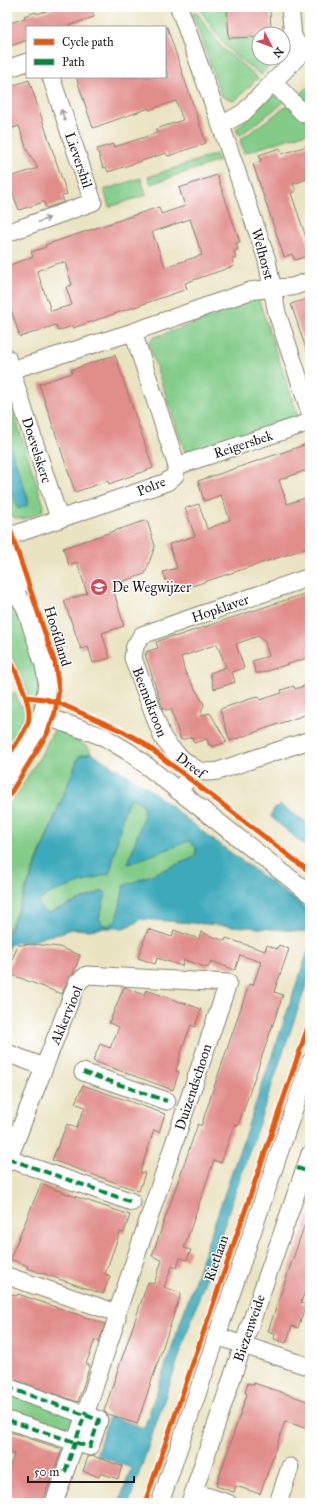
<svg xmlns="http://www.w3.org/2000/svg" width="317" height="1510" viewBox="0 0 317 1510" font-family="'IM FELL Great Primer',serif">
  <rect width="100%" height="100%" fill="#fff"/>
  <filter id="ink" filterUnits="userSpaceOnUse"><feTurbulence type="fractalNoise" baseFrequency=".025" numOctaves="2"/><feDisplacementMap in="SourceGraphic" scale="8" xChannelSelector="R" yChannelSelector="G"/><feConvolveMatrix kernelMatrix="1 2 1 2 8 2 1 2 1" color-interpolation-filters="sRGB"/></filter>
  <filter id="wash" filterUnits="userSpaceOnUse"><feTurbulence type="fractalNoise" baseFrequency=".012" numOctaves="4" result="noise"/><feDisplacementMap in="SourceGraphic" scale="16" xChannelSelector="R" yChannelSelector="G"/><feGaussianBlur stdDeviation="0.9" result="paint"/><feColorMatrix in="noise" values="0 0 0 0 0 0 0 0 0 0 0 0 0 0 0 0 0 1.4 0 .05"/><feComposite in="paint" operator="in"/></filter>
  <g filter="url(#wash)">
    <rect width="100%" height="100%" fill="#eae3c1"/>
    <g fill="#82cc88" stroke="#4f7452">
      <polygon points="198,7 226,7 228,39 259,37 259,58 278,58 261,75 235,56 221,41"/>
      <polygon points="192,12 198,14 222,48 258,78 235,101 221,96"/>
      <polygon points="310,84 310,109 297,98"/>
      <polygon points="277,95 286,101 239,136 236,129 267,99"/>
      <polygon points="288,105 310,122 310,132 244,153 240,140"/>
      <polygon points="216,154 219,161 151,184 148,177"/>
      <polygon points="141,178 146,195 109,207 104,190"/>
      <polygon points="258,298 298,416 190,453 185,452 149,346 152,338 218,315 217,311"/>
      <path d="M7,392l37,114 -2,5c-10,6 -20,11 -31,5l-4,-13v-23l11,28 11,-6 -22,-65z"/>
      <polygon points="7,583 30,642 40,673 41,690 32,723 7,766 7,705 10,702 12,693 15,692 20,706 31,702 7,647"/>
      <polygon points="55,728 88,747 91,753 79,756 7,935 7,809 41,755"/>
      <path d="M135,799l7,5 2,11 -16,49 61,-23 7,7v6l-3,4 -69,28 -7,33 -8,7 -6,-1 -4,-6 7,-26 -3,-2 -55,22c-6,-3 -9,-5 -9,-12l11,-8 60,-20 14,-62 5,-11z"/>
      <polygon points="7,1392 80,1417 73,1437 7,1414"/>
    </g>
    <g fill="#3caabb" stroke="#2c636c" fill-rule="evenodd">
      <polygon points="7,437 29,502 28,505 18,509 7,480"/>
      <path d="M91,753l57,35 59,47 103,76v21l-170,-13 -4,4 -12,5h-20l-15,2 -19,-1 -11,5 -11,2 -18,6h-13l-8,3 -2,6v-16l12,-27 60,-152zM135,799l7,5 2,11 -16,49 61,-23 7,7v6l-3,4 -69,28 -7,33 -8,7 -6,-1 -4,-6 7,-26 -3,-2 -55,22c-6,-3 -9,-5 -9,-12l11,-8 60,-20 14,-62 5,-11z"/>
      <polygon points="280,805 310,825 310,850 271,817 273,810"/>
      <polygon points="310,945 310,974 129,1503 119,1503 131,1468 96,1455 109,1416 144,1428"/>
    </g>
    <g id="blocks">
      <g fill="#e18d8a" fill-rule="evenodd">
        <polygon points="58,7 91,7 94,17 65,27 27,27 27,40 7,47 7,24 25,18 24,16 36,12 37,14"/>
        <polygon points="227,7 270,7 271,34 259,34 259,37 229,38"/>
        <polygon points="165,27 167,27 206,143 168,156 166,153 108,172 106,167 103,168 97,149 113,144 114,147 127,143 157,133 156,129 183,120 176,101 149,110 149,108 93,128 76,77 169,77 165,67"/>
        <polygon points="29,80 67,194 62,196 64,202 46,208 44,202 19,210 7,178 38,168 27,150 19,126 7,130 7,88"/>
        <polygon points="310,145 310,178 293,184 296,191 291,193 310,249 310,255 295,260 292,254 284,257 253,164 261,161 259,155 280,148 282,154"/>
        <path d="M217,175l23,67 -4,1 2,6 -4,2 2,7 -4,1 2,7 -49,17 2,6 -114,39 -1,-2 -14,5 -2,-6 -36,12 -13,-40v-31l26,-9 -2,-5 15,-5 -1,-2 114,-38 2,7 24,-8 -6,-18zM190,219l12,36 -37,12 -13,-35zM65,262l7,23 -6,2 6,18 -21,6 -14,-40 18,-7z"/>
        <polygon points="310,298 310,355 308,355 291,304"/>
        <polygon points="115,355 153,468 109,484 108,481 75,492 39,384 72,373 71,370"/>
        <polygon points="307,444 308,446 310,445 310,469 279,480 287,504 305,498 310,513 310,547 183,589 182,587 177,589 176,587 169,589 163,572 177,568 169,544 195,536 185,508 199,504 207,529 230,520 221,495 204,501 198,481"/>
        <polygon points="147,520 155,546 145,574 112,585 124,626 102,633 110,658 93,663 88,647 81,649 64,601 87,593 77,562 69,565 63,548"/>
        <polygon points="310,592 310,657 261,673 256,673 252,661 269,656 265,642 258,636 236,644 244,668 232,672 235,682 214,689 210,673 226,667 217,644 181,657 185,672 204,704 200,716 210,713 227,742 212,747 211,745 209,745 207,739 194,743 192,737 181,740 171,709 166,710 165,709 163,709 145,654 147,654 146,652 158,648 156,642 173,636 174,637"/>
        <polygon points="310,684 310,713 230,741 220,709 253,698 259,697 260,700 282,693 281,690 294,686 295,689"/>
        <polygon points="148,929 172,937 174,930 199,939 201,932 225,941 226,938 265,951 267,945 277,949 279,945 289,949 274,992 283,995 238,1126 234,1125 221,1163 214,1160 184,1248 191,1250 187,1260 180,1258 177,1268 172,1266 164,1287 181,1293 137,1424 107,1414 104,1411 148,1282 154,1284 162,1260 152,1256 198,1124 201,1126 249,984 253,985 261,962 240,955 235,970 211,961 208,968 184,960 182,966 157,958 155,964 138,958"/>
        <polygon points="34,944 59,947 80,955 73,974 68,979 62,994 7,973 18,945"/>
        <polygon points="124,987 144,995 146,990 201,1009 195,1027 191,1025 181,1052 176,1071 179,1072 173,1090 93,1061 100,1044 110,1048 119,1027 109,1023"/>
        <polygon points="83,1085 165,1114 159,1132 154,1130 140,1172 145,1173 139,1191 52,1160 67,1124 76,1128 85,1107 75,1103"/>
        <polygon points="41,1184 65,1193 130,1215 124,1233 120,1232 105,1274 110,1276 103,1294 27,1268 28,1266 10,1259"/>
        <polygon points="308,1215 310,1215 310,1275 301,1303 306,1304 298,1328 292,1326 286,1343 274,1339 275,1334 268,1331"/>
        <polygon points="7,1292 17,1296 18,1294 105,1324 99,1342 95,1340 86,1364 90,1365 78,1402 7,1377"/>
        <polygon points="248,1383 254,1385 254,1383 310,1402 310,1430 285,1421 260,1494 236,1486 234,1492 216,1486 247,1394 245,1393"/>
        <polygon points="7,1431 62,1449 42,1503 7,1503 7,1474 14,1454 9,1453 11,1449 7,1448"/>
        <polygon points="93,1456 122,1466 118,1479 100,1473 99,1477 83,1471 88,1457"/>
      </g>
    </g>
  </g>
  <g filter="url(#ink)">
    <use href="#blocks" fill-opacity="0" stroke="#83806e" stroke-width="1"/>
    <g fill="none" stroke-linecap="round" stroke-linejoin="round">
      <defs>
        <g id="minor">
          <polyline points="290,7 293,36 302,53"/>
          <polyline points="7,69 27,62"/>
          <polyline points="274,83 303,113 310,116"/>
          <polyline points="221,125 243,113 310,44"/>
          <polyline points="7,233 93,202 51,77"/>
          <polyline points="310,281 292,287 272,288 277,313 310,412"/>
          <polyline points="7,358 59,518"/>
          <polyline points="11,370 133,332 250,291 272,288 267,260 228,146 179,7"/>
          <polyline points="177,466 310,422"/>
          <polyline points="7,537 167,482 175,475 177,466 133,332"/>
          <polyline points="7,547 15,560 22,583"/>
          <polyline points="7,570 16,593 25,607 44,665 47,682 44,707 36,731 7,777"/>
          <path d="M310,577l-168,58 -7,11 -2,12 29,78c6,11 23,27 34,33 7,4 14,3 22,2l92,-31"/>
          <polyline points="42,715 104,737 129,752 310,894"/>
          <polyline points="178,791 196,769"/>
          <polyline points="7,1053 44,1067"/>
          <polyline points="83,1072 167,1101"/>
          <polyline points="9,1159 132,1202"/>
          <polyline points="7,1163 77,983 87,975 228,983 117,1313 117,1318 85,1415 54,1503"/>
          <polyline points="7,1276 117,1313"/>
          <polyline points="216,1336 310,1367"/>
          <polyline points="7,1387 99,1420 90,1447 7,1420"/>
          <polyline points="194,1492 228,1503"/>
          <polyline points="160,1503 310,1062"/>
          <polyline points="190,1503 243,1345 310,1154"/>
          <polyline points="278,1503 290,1467"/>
        </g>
      </defs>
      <use href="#minor" stroke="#83806e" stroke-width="19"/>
      <use href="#minor" stroke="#fff" stroke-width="17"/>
      <g stroke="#00873e" stroke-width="4" stroke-dasharray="8 4" stroke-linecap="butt">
        <polyline points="83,1072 167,1101"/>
        <polyline points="9,1159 132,1202"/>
        <polyline points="297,1168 310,1172"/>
        <polyline points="7,1387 99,1420 90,1447 7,1420"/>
        <polyline points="65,1472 86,1411"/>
      </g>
      <defs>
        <g id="cycleway">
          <polyline points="7,520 55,663 59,690 55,713 47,734 7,799"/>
          <path d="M7,652c7,18 27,52 21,71 -5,12 -14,24 -21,34"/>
          <polyline points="26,697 45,699 61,704 122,731 142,742 310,872"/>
          <polyline points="145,1503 310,1021"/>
        </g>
      </defs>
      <use href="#cycleway" stroke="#fff" stroke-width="8"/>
      <use href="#cycleway" stroke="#e8590c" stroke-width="5"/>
    </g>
    <defs><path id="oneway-shaft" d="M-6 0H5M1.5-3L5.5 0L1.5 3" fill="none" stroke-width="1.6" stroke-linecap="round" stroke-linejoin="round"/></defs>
    <g stroke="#999">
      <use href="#oneway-shaft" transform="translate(63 115) rotate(-109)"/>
      <use href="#oneway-shaft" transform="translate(44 220) rotate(-20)"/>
    </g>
  </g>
  <defs>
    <symbol id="school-disc" viewBox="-11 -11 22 22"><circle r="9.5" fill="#d1495b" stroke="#fff"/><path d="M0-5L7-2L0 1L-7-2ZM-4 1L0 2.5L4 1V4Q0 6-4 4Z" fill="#fff"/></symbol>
  </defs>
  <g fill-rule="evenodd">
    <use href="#school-disc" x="89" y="577" width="20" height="20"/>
  </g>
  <g text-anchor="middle" stroke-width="3" stroke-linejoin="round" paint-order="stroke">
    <g font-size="14" fill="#1c1c1c" stroke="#fff">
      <text transform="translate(79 160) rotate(71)" y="5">Lievershil</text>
      <text transform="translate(263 254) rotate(75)" y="5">Welhorst</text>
      <text transform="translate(243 444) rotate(-18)" y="5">Reigersbek</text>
      <text transform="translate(37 450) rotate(72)" y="5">Doevelskerc</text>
      <text transform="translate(151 486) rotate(-22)" y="5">Polre</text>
      <text transform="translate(220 608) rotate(-19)" y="5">Hopklaver</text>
      <text transform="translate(58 636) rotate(73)" y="5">Hoofdland</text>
      <text transform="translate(150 702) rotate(69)" y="5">Beemdkroon</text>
      <text transform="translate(191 765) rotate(37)" y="5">Dreef</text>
      <text transform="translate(66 1015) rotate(-67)" y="5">Akkerviool</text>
      <text transform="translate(193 1087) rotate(-72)" y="5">Duizendschoon</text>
      <text transform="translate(216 1258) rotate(-71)" y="5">Rietlaan</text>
      <text transform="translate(249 1328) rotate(-71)" y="5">Biezenweide</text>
    </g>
    <g font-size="14" fill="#1c1c1c" stroke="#fff" text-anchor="start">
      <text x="112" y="592">De Wegwijzer</text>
    </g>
  </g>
  <rect width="317" height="1510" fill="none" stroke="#fff" stroke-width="24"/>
  <rect x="26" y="26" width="140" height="52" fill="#ffffff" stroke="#a4a4a4"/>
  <rect x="34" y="39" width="20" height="6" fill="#e8590c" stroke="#a4a4a4"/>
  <text x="62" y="46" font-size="12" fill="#1c1c1c">Cycle path</text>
  <rect x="34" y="59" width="20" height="6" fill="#00873e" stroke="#a4a4a4"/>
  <text x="62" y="66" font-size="12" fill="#1c1c1c">Path</text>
  <g transform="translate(271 46) rotate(132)"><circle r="19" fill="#ffffff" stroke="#a4a4a4"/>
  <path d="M0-3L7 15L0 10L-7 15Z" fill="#d1495b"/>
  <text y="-6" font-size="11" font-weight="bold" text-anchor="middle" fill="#1c1c1c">N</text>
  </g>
  <path d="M28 1476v6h106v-6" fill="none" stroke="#1c1c1c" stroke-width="2"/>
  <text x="34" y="1476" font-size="12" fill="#1c1c1c" stroke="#ffffff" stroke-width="3" paint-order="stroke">50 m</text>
</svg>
